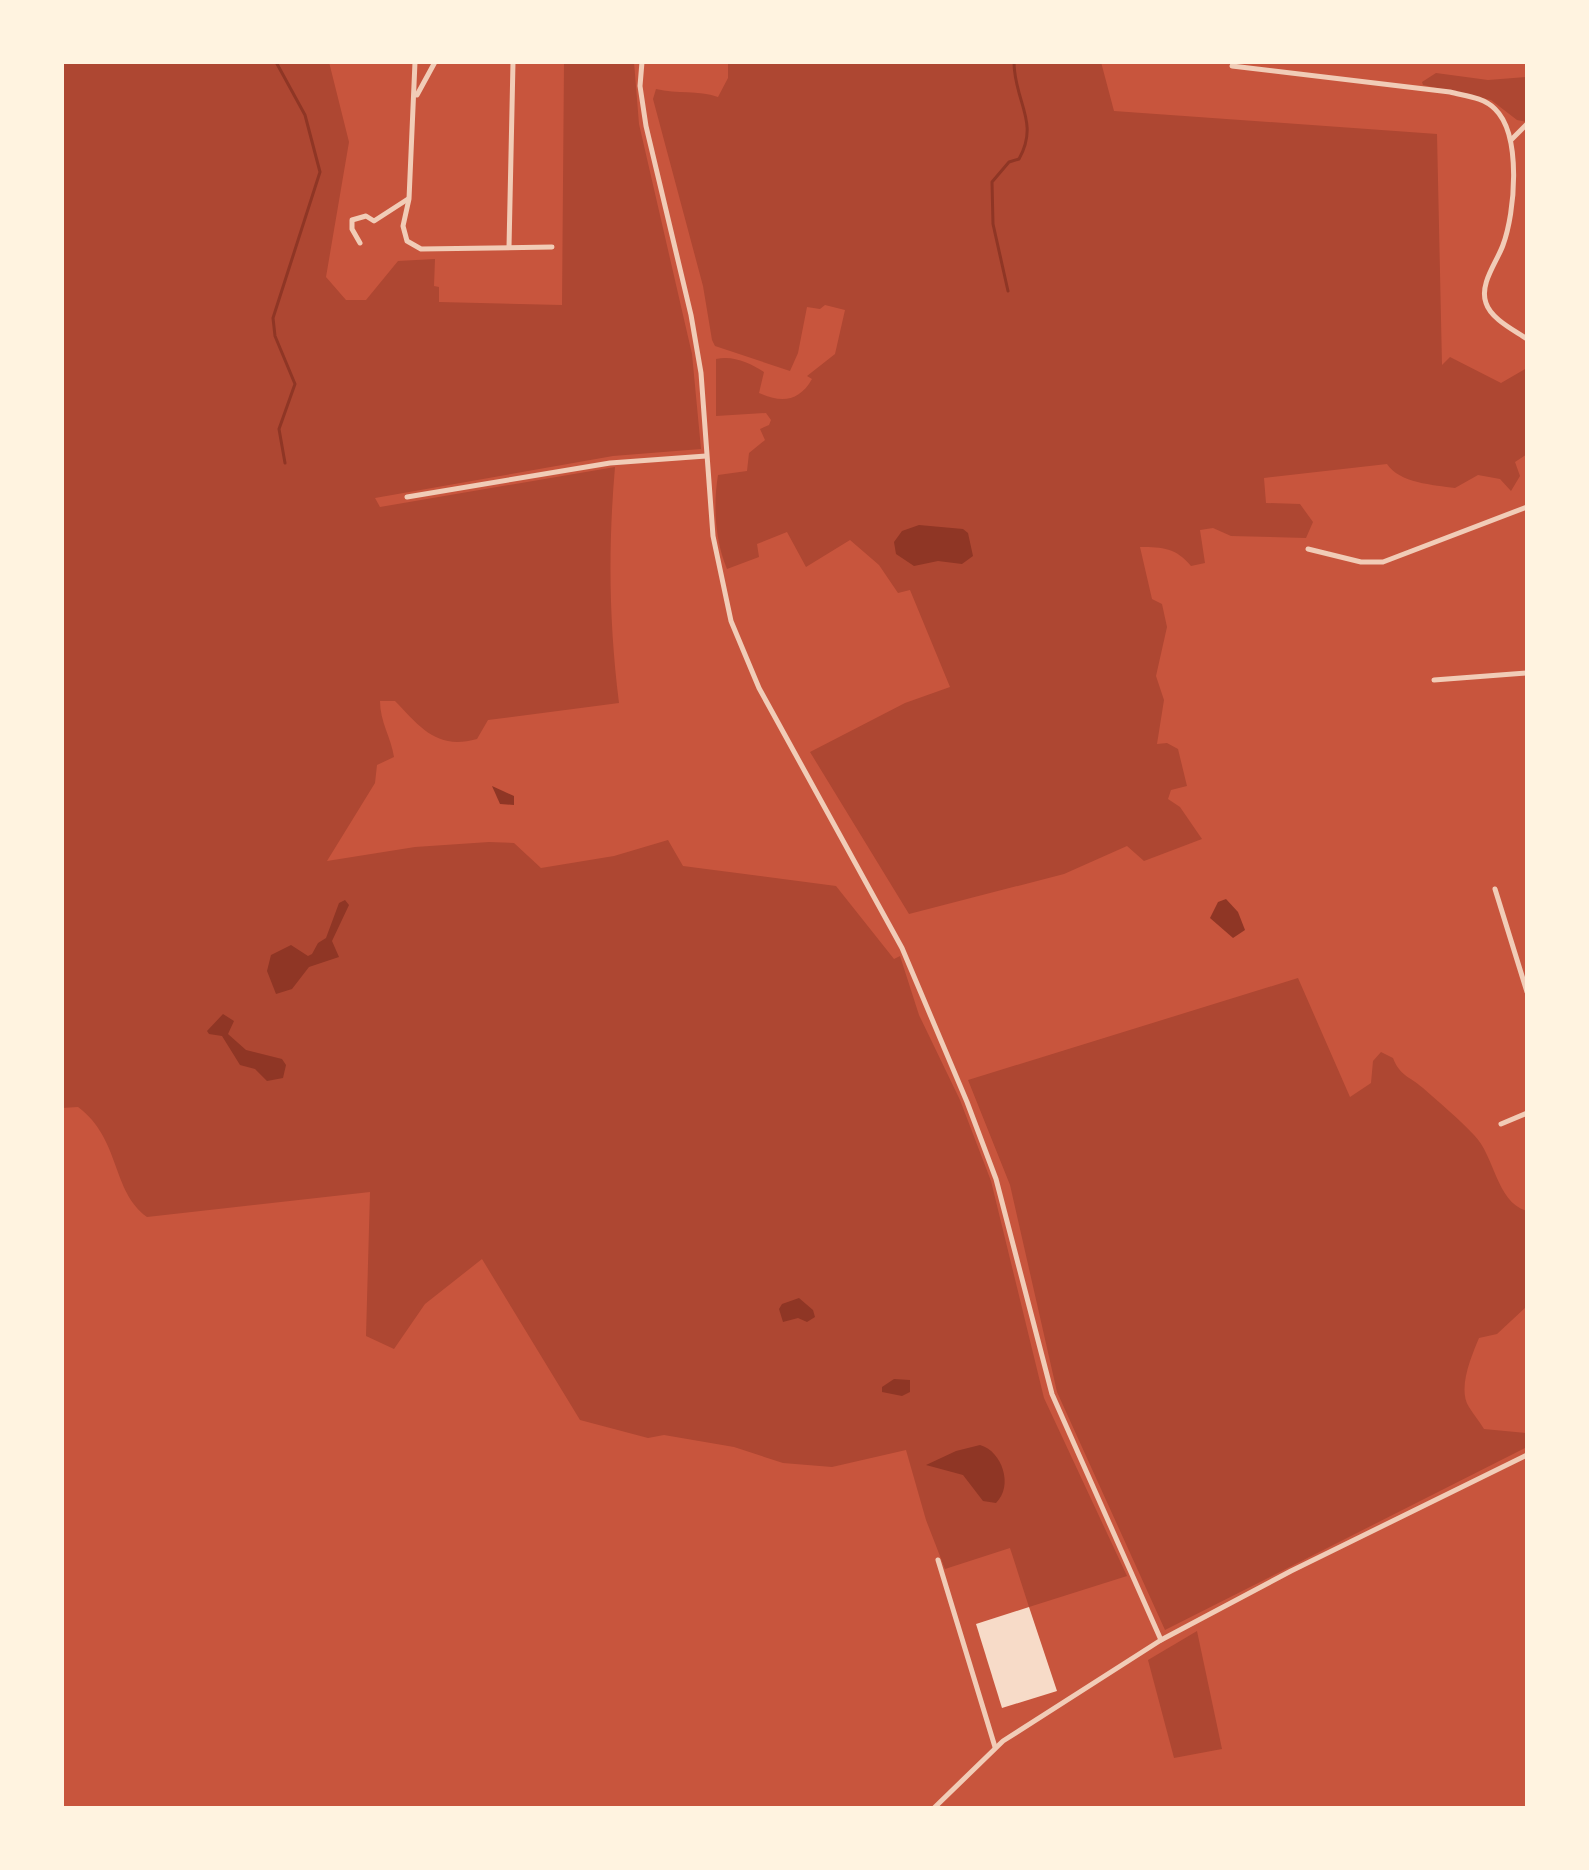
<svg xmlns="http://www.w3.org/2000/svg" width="1589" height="1870" viewBox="0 0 1589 1870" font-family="Jost,sans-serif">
  <rect width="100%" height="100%" fill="#c8553d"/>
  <g fill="#ae4732">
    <path d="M62,62h267l20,80 -23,135 20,23h20l32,-39 37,-2 -1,27 5,1v15l123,3 2,-243h70l5,62 53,230 9,95 -88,7 -238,42 5,9 235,-40c-7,81 -6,156 4,236l-131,17 -11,19c-40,11 -56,-11 -82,-38h-15c0,21 11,36 14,56l-17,8 -2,18 -48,78 88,-14 74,-5 25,1 27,25 73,-12 54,-16 15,26 153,20 58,73 6,-3 19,59 41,85 31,81 53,217 83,178 -98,31 -19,-59 -65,21 -19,-49 -20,-70 -74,17 -49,-4 -49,-16 -70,-12 -16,3 -68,-18 -98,-161 -57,45 -31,45 -28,-13 4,-144 -223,25c-36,-26 -26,-78 -69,-110l-16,1z"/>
    <path d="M728,62h373l13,49 323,23 5,231 8,-8 51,26 26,-15v86l-12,8 5,14 -9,15 -11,-12 -22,-4 -23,13c-21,-3 -56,-5 -68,-24l-123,14 2,25 34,1 13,18 -7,16 -75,-2 -18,-8 -13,2 5,33 -14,3c-15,-18 -28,-19 -51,-19l12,52 10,5 5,23 -11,49 8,24 -7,44 10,-1 11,6 9,37 -16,4 -3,9 12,8 22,32 -58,22 -17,-15 -63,28 -155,40 -99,-162 95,-49 45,-16 -40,-97 -12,3 -19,-28 -29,-25 -44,27 -19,-35 -30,12 2,13 -32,12c-12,-29 -14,-63 -9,-94l29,-4 2,-18 16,-13 -5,-11 9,-4 2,-5 -5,-7 -50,3v-57c17,-4 34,4 48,13l-5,21c22,10 40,9 53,-14l-5,-3 28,-22 10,-44 -20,-5 -5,4 -13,-2 -9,46 -8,18 -75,-25 -3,-6 -9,-54 -50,-187 3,-10c21,5 42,1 62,8l10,-19z"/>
    <polygon points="1436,73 1488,80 1527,77 1527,122 1517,120 1491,100 1423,85 1422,82"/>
    <path d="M1298,978l52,119 21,-14 2,-22 8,-9 12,6c7,18 16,18 30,30 17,15 36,31 51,47 21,21 22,67 53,76v95l-30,28 -18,4c-7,17 -22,51 -10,69 5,8 10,14 15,22l43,4v14l-362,183 -108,-238 -47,-207 -42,-105z"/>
    <polygon points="1197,1631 1222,1749 1174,1758 1148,1660"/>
  </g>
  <g fill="#8f3625">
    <polygon points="919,525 963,529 968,533 973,556 962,564 938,561 914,566 896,554 894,542 902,531"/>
    <polygon points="492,786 514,796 514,805 500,804"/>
    <polygon points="1226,899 1238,912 1245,930 1233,938 1210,918 1218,902"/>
    <polygon points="345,900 349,905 332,941 339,957 309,967 292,989 276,994 267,971 271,955 291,945 308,956 312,954 318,943 326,938 339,903"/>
    <polygon points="223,1014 234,1021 228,1034 246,1050 282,1059 286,1065 283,1078 267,1081 255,1069 240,1065 222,1036 209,1034 207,1031"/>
    <polygon points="799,1298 813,1310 815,1317 807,1322 798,1318 783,1322 779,1309 782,1304"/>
    <polygon points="894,1379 910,1380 910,1392 902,1396 882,1392 882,1387"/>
    <path d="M980,1445c22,6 34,41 16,58l-13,-2 -20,-26 -37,-10 30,-14z"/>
  </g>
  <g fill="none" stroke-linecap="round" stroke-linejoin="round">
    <g stroke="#8f3625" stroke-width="3">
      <polyline points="276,62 305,115 320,172 273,318 275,336 295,384 279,429 285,463"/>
      <path d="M1008,291l-15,-67 -1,-42 17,-20 10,-3c21,-37 -5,-58 -5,-97"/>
    </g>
  </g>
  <polygon fill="#f7dbc8" points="1029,1607 1057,1691 1002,1708 976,1624"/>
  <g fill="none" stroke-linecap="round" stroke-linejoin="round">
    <g stroke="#f1ccb7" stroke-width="5">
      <polyline points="415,62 409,199 403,226 407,241 421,249 552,247"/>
      <polyline points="642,62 640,86 646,126 691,315 701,373 713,536 731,621 759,688 902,948 967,1102 996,1179 1052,1394 1161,1640"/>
      <path d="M1232,66l218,26c15,4 33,5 45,17 27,26 20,104 8,136 -6,17 -24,39 -17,58 5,16 28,27 41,36"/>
      <polyline points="417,95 435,62"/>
      <polyline points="1511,140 1527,124"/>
      <polyline points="360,243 352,229 352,220 366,216 374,221 408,199"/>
      <polyline points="509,247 513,62"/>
      <polyline points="407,497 610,463 706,456"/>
      <polyline points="1308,549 1361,562 1383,562 1527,507"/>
      <polyline points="1434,680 1527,673"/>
      <polyline points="1495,889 1527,992"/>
      <polyline points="1501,1124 1527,1113"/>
      <polyline points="938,1560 995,1747"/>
      <polyline points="934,1808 1003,1741 1161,1640 1291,1571 1527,1455"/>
    </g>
  </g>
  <rect width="1589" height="1870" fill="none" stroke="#fff3e0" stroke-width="128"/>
</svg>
